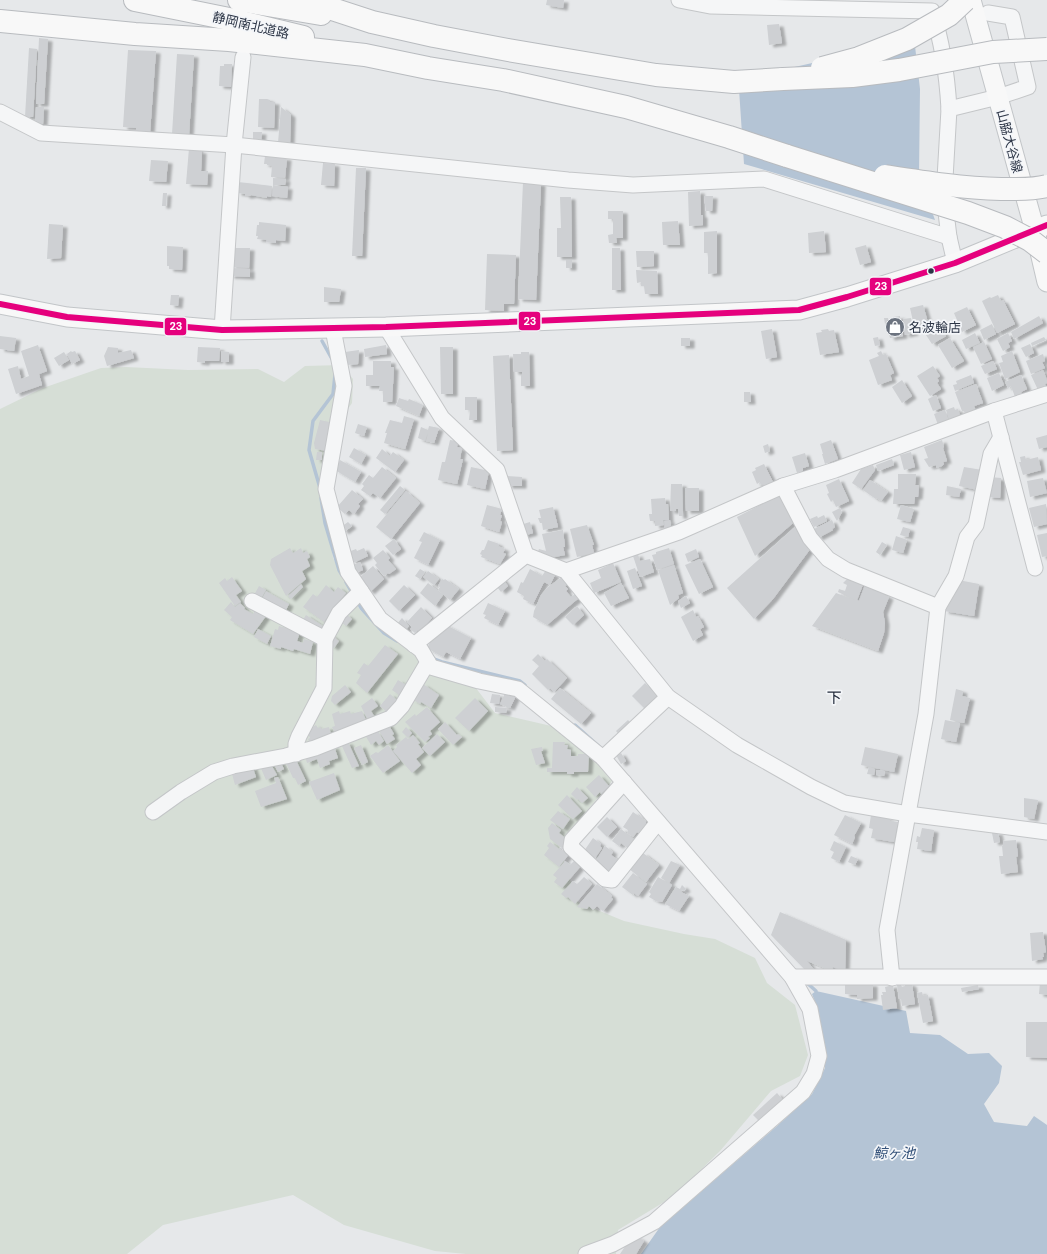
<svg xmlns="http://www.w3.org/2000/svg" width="1047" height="1254" viewBox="0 0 1047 1254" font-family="'DM Sans','Noto Sans JP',sans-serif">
  <defs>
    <filter id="shadow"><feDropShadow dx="4.5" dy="2.5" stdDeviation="1" flood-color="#0004"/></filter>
  </defs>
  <rect width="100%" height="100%" fill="#e6e8ea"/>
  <polygon fill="#d6ded6" points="342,365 353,379 352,403 333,431 326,502 333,558 360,610 416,653 469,679 495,713 573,731 613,780 580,819 559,848 578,902 624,921 684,934 715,939 755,958 767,983 795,1005 808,1055 800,1076 771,1091 720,1151 674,1196 618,1230 616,1254 466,1254 435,1251 344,1225 293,1195 163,1225 127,1254 0,1254 0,409 43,388 101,368 126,367 188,370 258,369 284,382 305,366"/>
  <g fill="#b4c4d5">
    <polygon points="915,46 920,89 919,175 935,220 744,164 738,74 768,73 830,59"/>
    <polygon points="816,991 906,1011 910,1033 940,1035 968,1054 989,1053 1002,1066 999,1083 984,1104 994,1122 1027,1126 1034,1116 1047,1125 1047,1254 641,1254 660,1227 777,1126 812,1094 825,1068 822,1034 817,1007 812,994"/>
  </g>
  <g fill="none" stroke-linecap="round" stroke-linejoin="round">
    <g stroke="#b4c4d5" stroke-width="3.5">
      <polyline points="322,341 332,359"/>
      <polyline points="320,488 309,450 313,421 333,394 335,375"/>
      <polyline points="321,498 325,523 339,570 342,575"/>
      <polyline points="346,582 353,594"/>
      <polyline points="357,601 361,608 384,633 397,641"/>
      <polyline points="431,658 442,662 520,681 525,685"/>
      <polyline points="575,725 603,750"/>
      <polyline points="806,982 816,991"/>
    </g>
  </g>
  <g fill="#ced0d3" filter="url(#shadow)">
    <polygon points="547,0 564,0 563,8 546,5"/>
    <polygon points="779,24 782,43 769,45 767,25"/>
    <polygon points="39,38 48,39 44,104 36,104"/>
    <polygon points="29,48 37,49 33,117 25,117"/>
    <polygon points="128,50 156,51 150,133 136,132 136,128 123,127"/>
    <polygon points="177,54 194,55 189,135 172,134"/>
    <polygon points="224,64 232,64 231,87 219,86 220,66 224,66"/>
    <polygon points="259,99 267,99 270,100 270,102 275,102 274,128 258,127"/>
    <polygon points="36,107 44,107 43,124 35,123"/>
    <polygon points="281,107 291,115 290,143 278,143"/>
    <polygon points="253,132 262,132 261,141 253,140"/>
    <polygon points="189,148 199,148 198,151 202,151 201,171 208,171 207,185 186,184"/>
    <polygon points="265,156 287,158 285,178 271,177 272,166 267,165 267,164 264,164"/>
    <polygon points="151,160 168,161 166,182 149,181"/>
    <polygon points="323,163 335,164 334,186 321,185"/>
    <polygon points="356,168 366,168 362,256 352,256"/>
    <polygon points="273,178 286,179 285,185 273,185"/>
    <polygon points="238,182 272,186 271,197 267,196 267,198 251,195 250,196 245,196 245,194 237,193"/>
    <polygon points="523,182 541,183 536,300 518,299"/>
    <polygon points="273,185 288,187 287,198 272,196"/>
    <polygon points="700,191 701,215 703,215 703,225 689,226 688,192"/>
    <polygon points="163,193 167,193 166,206 162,206"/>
    <polygon points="704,196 713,196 712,211 706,211"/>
    <polygon points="560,197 571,197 572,257 557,257 557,228 561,228"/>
    <polygon points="608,211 623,211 623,238 616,238 617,243 609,243 608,235 613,234 613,219 608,219"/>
    <polygon points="678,221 680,245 663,245 662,222"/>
    <polygon points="259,222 286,225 285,241 276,240 276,243 266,242 267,240 257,239 258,236 256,236 257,225 259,225"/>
    <polygon points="49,224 63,225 61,258 47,259"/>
    <polygon points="717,231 717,273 708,274 708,253 704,253 704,232"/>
    <polygon points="824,231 826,252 809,253 808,233"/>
    <polygon points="866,245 871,262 860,265 855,248"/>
    <polygon points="167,246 183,247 182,270 169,269 169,266 167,266"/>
    <polygon points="232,248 250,248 249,268 231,267"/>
    <polygon points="612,248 620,248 621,290 612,290"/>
    <polygon points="636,251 654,251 654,266 637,267"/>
    <polygon points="487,254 516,255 514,304 504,304 504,311 485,310"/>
    <rect x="566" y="260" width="6" height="8"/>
    <polygon points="230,268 250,269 250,277 230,276"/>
    <polygon points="636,270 657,271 658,294 645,294 644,286 641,286 641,282 637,283"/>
    <polygon points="324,287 341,289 339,302 324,302"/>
    <polygon points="171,295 179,295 178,306 170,305"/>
    <polygon points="998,295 1001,301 1003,300 1015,324 997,333 982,301 990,297 991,298"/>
    <polygon points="923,305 929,326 915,330 910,308"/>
    <polygon points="967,307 976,325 962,332 954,313"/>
    <polygon points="900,316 903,336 890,338 888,329 886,330 884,318 888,318 889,324 894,323 893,317"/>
    <polygon points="1039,316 1043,323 1014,339 1011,332"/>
    <polygon points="911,318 914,333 905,335 903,319"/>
    <polygon points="992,324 996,334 984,340 980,330"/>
    <polygon points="772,329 777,357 766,359 761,331"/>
    <polygon points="828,329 829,331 834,330 839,352 820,355 816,333 822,332 821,330"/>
    <polygon points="942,330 946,336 932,344 926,335 931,331 933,334 936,332 937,334"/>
    <polygon points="975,333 980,343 966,349 962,340"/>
    <polygon points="1008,333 1012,341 1008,343 1010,347 1003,351 997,339"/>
    <polygon points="0,336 16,338 14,351 0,349"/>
    <polygon points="878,337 880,345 875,346 873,338"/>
    <polygon points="1044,337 1046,340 1032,346 1031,343"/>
    <rect x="681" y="338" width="9" height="8"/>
    <polygon points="950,338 964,361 952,368 938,345"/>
    <polygon points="984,342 992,359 981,364 973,347"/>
    <polygon points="1030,344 1034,353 1026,357 1021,348"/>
    <polygon points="38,345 47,371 39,374 42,385 16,394 8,369 18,366 21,379 29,376 21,351"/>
    <polygon points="386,345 387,354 365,357 364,349"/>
    <polygon points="108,347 118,348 118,353 131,350 134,358 107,366 104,356"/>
    <polygon points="198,347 220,348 219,361 205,361 205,363 197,362"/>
    <polygon points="440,347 453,347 453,394 441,394"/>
    <polygon points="359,350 358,364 347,365 345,352"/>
    <polygon points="71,351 72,352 75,351 80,360 72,364 67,354"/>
    <polygon points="221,351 229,352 229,362 221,362"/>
    <polygon points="881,351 883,355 886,354 894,373 890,375 892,380 878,385 869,360 879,356 877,353"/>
    <polygon points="1012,351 1020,372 1005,379 999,363 1003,362 1001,356"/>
    <polygon points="64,352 69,360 59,366 54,358"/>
    <polygon points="521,352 529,352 530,386 521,386 521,375 522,375 522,372 514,372 513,354 521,354"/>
    <polygon points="1043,354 1045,361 1042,362 1045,368 1031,374 1026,361"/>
    <polygon points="509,355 513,450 497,451 493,356"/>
    <polygon points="373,361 391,361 391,367 394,367 392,402 383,402 383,391 379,391 380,386 366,386 366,375 373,375"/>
    <polygon points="993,361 997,369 985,374 981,366"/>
    <polygon points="933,366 940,376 937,378 939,381 937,383 941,389 930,396 917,376"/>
    <polygon points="1043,370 1047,380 1047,383 1045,384 1046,387 1038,390 1031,375"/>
    <polygon points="999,373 1004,385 992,391 987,378"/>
    <polygon points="971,375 974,383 955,391 953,385 957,384 956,381"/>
    <polygon points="1021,375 1027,389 1021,392 1022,394 1015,397 1011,386 1008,388 1005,382"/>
    <polygon points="902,380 912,396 902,403 892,387"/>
    <polygon points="976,384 983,403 974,406 976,411 965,415 964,411 962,411 955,392"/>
    <polygon points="744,392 750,392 751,402 744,402"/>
    <polygon points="936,395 941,408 933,411 928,399"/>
    <polygon points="465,397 477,397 477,420 469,420 470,410 465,410"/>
    <polygon points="399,398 408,401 409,399 423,405 419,416 396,406"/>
    <polygon points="954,407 955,410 958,409 961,419 950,423 946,410"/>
    <polygon points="945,410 949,421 938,425 934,414"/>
    <polygon points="330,416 335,418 327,451 315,449 314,443 320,420 329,422"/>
    <polygon points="404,416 414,419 405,449 384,443 387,433 385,433 390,420 402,423"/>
    <polygon points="358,424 367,427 364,436 355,433"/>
    <polygon points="429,426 439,428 434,443 426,441 428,433 425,441 418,438 421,427 428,430"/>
    <polygon points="1047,435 1047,447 1039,449 1036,438"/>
    <polygon points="450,440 458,441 457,447 462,448 460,459 463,459 457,484 438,480 442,462 445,462"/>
    <polygon points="831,440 838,459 825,464 822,454 823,454 820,444"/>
    <polygon points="942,440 944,447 943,448 947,461 943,462 944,464 942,466 936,468 936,465 929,467 924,459 928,458 924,447"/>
    <polygon points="768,444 770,451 765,453 763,446"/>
    <polygon points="354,448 366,455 361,464 349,457"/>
    <polygon points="382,449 390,456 393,452 404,460 395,472 376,458"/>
    <polygon points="317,452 322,452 322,460 316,460"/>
    <polygon points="911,452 915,467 904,470 900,455"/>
    <polygon points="805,453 809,466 803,468 803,471 797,473 792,457"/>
    <polygon points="1025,456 1026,460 1038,457 1041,470 1023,475 1019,462 1021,462 1020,457"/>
    <polygon points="892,459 894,465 878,471 876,465"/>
    <polygon points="340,460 361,472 355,482 335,470"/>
    <polygon points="764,464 773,482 765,486 763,484 761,485 760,482 757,484 752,472 756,470 755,468"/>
    <polygon points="873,465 875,470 861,489 852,483 861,469"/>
    <polygon points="382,467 396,478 380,498 373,493 370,496 361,490 364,486 362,484 369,475 373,478"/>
    <polygon points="471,467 489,471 485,489 467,485"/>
    <polygon points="964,467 982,470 978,490 959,486"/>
    <polygon points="898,474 916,474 915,485 919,485 918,497 915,497 914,504 893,504 894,489 898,489"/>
    <polygon points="507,476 522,477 522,486 508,486"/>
    <polygon points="989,477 1001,478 1000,498 988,497"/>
    <polygon points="1043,478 1047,493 1030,497 1027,481"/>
    <polygon points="839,479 849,501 836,507 833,500 831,502 827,494 829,493 826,485"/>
    <polygon points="870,480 888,492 881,501 877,498 876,499 863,490"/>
    <polygon points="671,484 682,484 683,516 679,516 678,509 676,509 676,511 670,511"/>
    <polygon points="400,486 405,490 385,514 380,510"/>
    <polygon points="947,486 961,489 959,497 946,495"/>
    <polygon points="685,488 699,488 699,511 686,511"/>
    <polygon points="352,490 363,499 358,504 360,506 354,514 349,510 345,514 337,507"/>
    <polygon points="406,491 420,503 391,539 376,527"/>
    <polygon points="781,494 793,523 755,556 737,517"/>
    <polygon points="665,498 666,504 668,504 669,520 663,520 664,525 655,526 655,521 650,521 649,514 652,514 651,499"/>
    <polygon points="1046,504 1047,524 1034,527 1029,508"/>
    <polygon points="487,505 502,509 500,515 502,515 500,521 502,522 499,532 481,526"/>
    <polygon points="901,505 914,509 910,522 897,519"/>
    <polygon points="553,507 558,527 543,530 542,523 540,523 538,518 541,518 539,510"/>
    <polygon points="840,508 842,512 837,521 832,512"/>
    <polygon points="824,515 827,521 814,527 810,519 817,516 818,518"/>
    <polygon points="670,520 671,528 665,529 664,521"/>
    <polygon points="832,520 835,527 832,529 833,530 818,538 814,529"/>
    <polygon points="348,522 352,526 344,532 341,527"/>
    <polygon points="530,522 533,533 523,536 520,525"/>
    <polygon points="587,525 594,545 592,545 594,553 577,557 570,529"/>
    <polygon points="795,527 811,548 773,599 754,619 727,588"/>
    <polygon points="903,527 910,529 908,537 900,535"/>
    <polygon points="563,530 565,547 563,547 565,555 549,558 537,554 539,549 546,551 542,534"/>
    <polygon points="424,532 440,540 428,565 414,558 422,542 419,541"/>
    <polygon points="1047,533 1047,556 1042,557 1037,535"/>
    <polygon points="896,536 907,540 903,553 892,550"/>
    <polygon points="394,539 401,549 393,555 385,546"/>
    <polygon points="488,540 499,544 498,546 505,549 503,553 506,554 500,564 481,557 482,555 480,554 482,550 484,550"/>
    <polygon points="882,542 887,545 880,555 876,552"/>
    <polygon points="290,548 293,553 301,548 303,553 307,551 310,557 307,559 310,566 302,571 306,579 286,596 270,565 271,559"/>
    <polygon points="364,548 368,556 353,563 348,552 356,549 357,551"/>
    <polygon points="669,548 674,564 657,570 652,555 656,554 656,552"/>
    <polygon points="696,549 699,557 688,562 685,554"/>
    <polygon points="383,550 390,558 388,560 396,569 389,574 388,573 384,576 375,565 377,563 373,558"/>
    <polygon points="638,554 640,561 650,559 654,572 640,577 633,556"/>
    <polygon points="700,559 713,587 699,594 685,565"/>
    <polygon points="360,562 363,570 355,573 353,565"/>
    <polygon points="613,563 621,582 594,593 590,583 601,578 598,570"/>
    <polygon points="674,565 683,593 678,595 679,598 670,605 658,570"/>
    <polygon points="373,566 384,579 370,592 358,579"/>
    <polygon points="635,568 642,586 633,589 627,571"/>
    <polygon points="420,569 425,572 420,579 415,576"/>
    <polygon points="530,569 542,576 546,570 555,575 550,585 544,582 533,604 523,599 524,596 517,592 521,582 523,583"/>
    <polygon points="428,571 439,579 434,585 423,577"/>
    <polygon points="850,576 864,582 857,600 859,601 865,585 884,592 883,594 889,597 883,612 885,623 884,633 878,651 812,626 836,593 855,600 838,592 839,589 845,591 847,585 843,583"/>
    <polygon points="232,577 242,591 236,595 241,602 235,606 219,583 225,578 227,581"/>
    <polygon points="501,577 508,586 501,592 494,583"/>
    <polygon points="562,577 568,584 565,586 568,589 566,591 571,597 577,593 581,596 547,625 533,617 534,611 541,595 548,587"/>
    <polygon points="442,579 444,580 445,579 459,589 450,600 438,590 440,587 438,586"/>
    <polygon points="958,580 979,584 974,616 944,611"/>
    <polygon points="428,583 443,595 435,606 420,593"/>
    <polygon points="621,583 629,598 611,606 604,593"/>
    <polygon points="301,584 303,587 291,599 288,596"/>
    <polygon points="326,585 334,592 338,587 346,593 324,622 303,607 313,594 317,597"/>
    <polygon points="404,585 415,595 399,611 389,601"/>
    <polygon points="259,586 266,590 261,599 254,595"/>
    <polygon points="266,591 289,604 285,612 261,600"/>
    <polygon points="686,596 690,603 681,608 678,601"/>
    <polygon points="231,602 235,607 240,603 245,608 244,609 253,614 256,609 266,616 253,634 230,620 232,617 224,610"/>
    <polygon points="488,603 505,611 498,625 484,618 486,615 483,614"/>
    <polygon points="577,606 584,615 573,625 565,617"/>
    <polygon points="421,607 432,618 419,632 418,630 415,633 410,629 412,627 407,622"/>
    <polygon points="693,610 696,617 698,616 704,627 700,629 703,635 693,641 681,617"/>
    <polygon points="346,614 352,619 346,626 340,621"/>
    <polygon points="306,615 323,626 320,631 303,620"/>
    <polygon points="402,618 409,626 404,632 396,625"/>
    <polygon points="444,624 471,638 460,659 446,652 443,657 427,648 433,637"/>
    <polygon points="279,626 300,632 297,641 303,643 304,639 313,642 310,654 294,649 293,651 281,647 281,649 270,646 275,629 278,630"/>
    <polygon points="258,629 271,636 267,644 254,637"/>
    <polygon points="330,634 339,641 334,648 330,645"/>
    <polygon points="385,645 398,654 367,693 356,683 361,675 357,673 364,663 368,666"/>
    <polygon points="538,654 545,661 547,659 567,678 554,692 550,688 548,690 532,674 539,666 532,660"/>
    <polygon points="398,680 408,686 402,697 392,690"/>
    <polygon points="645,683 658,695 645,709 632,696"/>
    <polygon points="423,684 439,695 431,708 421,702 420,704 412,699"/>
    <polygon points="345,685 351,692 335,705 331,701 332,696"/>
    <polygon points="560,688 591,713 581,724 551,699"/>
    <polygon points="956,689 963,691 962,696 970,698 964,723 950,720"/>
    <polygon points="506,691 516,696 510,708 500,704"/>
    <polygon points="390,694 398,701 388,713 380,706"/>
    <polygon points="492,694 500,695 499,704 490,703"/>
    <polygon points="372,698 378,706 371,711 376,719 369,723 361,706"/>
    <polygon points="475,698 488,711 469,731 455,718"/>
    <polygon points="427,707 440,722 430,731 432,734 428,737 430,738 425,742 405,722 415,714 416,716"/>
    <polygon points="495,707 507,708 506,713 495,712"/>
    <polygon points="339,711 340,714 350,711 351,714 362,711 368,724 337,736 332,727 335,726 332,714"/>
    <polygon points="628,720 633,726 621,737 616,731"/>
    <polygon points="945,720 960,723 956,742 941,739"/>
    <polygon points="387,722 394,734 392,735 395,739 387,744 377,728"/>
    <polygon points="445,722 457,735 458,734 462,737 453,745 438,729"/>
    <polygon points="316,725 318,728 321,727 321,729 329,727 332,738 310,743 308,739 310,738 307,731"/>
    <polygon points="406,727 412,733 408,738 402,732"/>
    <polygon points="378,731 384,741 379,745 376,741 371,745 365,735 370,732 372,735"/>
    <polygon points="437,734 445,742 430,756 422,748"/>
    <polygon points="413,735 420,743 418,744 424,752 416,759 421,765 412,773 393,751 397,747 396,745 406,737 408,739"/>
    <polygon points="348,742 359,766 352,768 341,744"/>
    <polygon points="553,742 565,742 564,745 568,745 567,749 571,750 571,756 578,756 578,754 589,754 588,772 574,772 574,774 567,774 567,772 547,772 547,768 552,768"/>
    <polygon points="361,745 368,762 362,765 354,748"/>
    <polygon points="388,745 400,761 383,773 370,756 376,752 378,753"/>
    <polygon points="334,746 338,758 329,761 330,764 320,768 317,759 307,763 305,756"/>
    <polygon points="542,747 543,751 541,751 545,763 536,765 531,749"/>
    <polygon points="865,747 898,754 894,772 861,765"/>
    <polygon points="621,753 626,761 621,764 616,755"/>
    <polygon points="295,758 306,781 298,785 295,778 293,778 286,763"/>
    <polygon points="279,759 284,769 278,772 273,762"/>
    <polygon points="269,761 277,775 266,780 260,766"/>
    <polygon points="252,765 256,777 235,785 231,770"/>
    <polygon points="869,767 875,769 874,775 867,774"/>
    <polygon points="876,770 885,771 884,776 876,775"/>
    <polygon points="334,773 340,790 317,800 309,782"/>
    <polygon points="599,775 609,786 601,794 600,792 595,797 586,787"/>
    <polygon points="278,777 287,799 261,807 255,791 276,783 274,778"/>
    <polygon points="577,787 588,798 582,803 578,799 577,800 571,794"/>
    <polygon points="567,795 582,811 573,819 558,805"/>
    <polygon points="1024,798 1038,800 1034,819 1024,817"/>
    <polygon points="558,811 570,819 563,829 550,820"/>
    <polygon points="633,812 646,821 646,826 640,834 637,832 633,837 627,833 628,830 623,827"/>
    <polygon points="845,815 861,823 854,836 855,837 852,844 834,835"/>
    <polygon points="871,815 890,819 890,821 898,822 894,842 871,838 873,829 869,828"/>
    <polygon points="607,817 617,827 607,837 597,827"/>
    <polygon points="552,823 561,830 559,833 568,840 562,848 550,839 548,828"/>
    <polygon points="922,828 934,830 931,851 917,849 918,842 916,842 917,836 920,837"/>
    <polygon points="621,829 635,840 629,849 621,843 619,846 612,841"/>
    <polygon points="998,832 1000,842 994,843 992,833"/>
    <polygon points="593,838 601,844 600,846 602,848 595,858 584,851"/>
    <polygon points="1016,840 1018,856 1016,857 1018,872 1001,874 999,856 1003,856 1002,846 1003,846 1003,841"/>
    <polygon points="834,841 846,847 839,862 831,858 834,852 830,850"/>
    <polygon points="550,842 562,851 563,849 569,854 559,867 544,855 549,848 547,846"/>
    <polygon points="605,846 613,852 611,855 618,860 608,874 594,864"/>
    <polygon points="643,853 659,865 646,882 629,869"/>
    <polygon points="851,856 858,859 855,865 848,862"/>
    <polygon points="565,861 570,865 574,861 580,867 562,888 554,882 557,878 553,875"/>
    <polygon points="671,861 680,865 669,883 661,878"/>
    <polygon points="633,873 647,884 638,896 634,893 633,895 622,887"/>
    <polygon points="584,877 592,884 575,904 568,897 566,898 561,894 573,881 577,884"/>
    <polygon points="658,877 672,885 662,902 656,901 649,897 651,894 649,892"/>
    <polygon points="597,884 612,896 611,898 613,899 603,911 597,906 593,910 589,906 587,909 577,907"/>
    <polygon points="682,885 686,889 684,891 682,890 681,892 689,896 679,911 665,904 676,887 680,889"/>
    <polygon points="780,912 846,940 845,972 833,967 832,971 807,961 816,972 807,972 771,935"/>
    <polygon points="1043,932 1046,952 1043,953 1044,957 1042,957 1043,959 1032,961 1030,933"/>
    <polygon points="1040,982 1047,982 1047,995 1039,994"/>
    <polygon points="910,983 910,985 912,984 915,1004 902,1006 901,999 899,999 897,985 901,985 902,987 905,986 905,984"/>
    <polygon points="864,984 873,984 873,998 857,999 857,995 845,994 845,985"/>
    <polygon points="893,985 897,1008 883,1010 881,995 883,995 882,992 886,992 885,987"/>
    <polygon points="978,985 979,989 962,992 961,988"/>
    <polygon points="922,992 923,996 928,995 933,1021 923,1023 917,993"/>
    <polygon points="1026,1022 1047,1022 1047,1058 1026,1057"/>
    <polygon points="777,1093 783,1100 760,1122 753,1115"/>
    <polygon points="636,1236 644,1241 636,1254 620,1254 628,1242"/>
  </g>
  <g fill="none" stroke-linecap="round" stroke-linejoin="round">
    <defs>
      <g id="minor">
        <path d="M679,0l31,6 222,5c11,33 15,63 17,98"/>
        <polyline points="0,112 41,133 234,145 568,180 633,185 764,179 949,237"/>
        <polyline points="955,263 949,237 944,196 949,109 998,97 1028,87 1012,17 988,13"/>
        <polyline points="386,327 442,418 497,470 526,555 566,571 668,697 737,745 811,787 844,803 908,814 1047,832"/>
        <polyline points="333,329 344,386 326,489 348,572 380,619 421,650 431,667 479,681 518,689 603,758 792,977 810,1009 819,1056 814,1074 803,1092 654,1222 613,1244 586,1254"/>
        <polyline points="222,330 234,145 243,57"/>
        <polyline points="994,411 1035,568"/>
        <polyline points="783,486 810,538 828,559 846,570 938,607"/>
        <polyline points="566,571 679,532 783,486 835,470 994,411 1047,394"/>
        <polyline points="252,601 325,639"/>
        <polyline points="414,645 526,555"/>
        <polyline points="296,754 296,744 299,736 324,688 325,639 339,613 361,591"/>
        <polyline points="603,758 668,697"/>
        <polyline points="624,782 572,840 571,847 605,879 612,880 658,822"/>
        <polyline points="153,812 181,792 214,772 233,766 286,756 315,748 391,718 402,706 428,662"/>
        <polyline points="792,977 1047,977"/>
        <polyline points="892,978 887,930 926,714 938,607 956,576 967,537 976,525 991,454 1001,437"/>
      </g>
      <g id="major">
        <polyline points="971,0 1035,231 1047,282"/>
        <polyline points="0,304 67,317 222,330 386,327 799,310 847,297 955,263 1047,225"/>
      </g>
      <g id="highway">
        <polyline points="135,0 229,19 303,37"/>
        <polyline points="239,0 321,14"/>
        <polyline points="305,0 372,22 434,36 508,50 656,75 734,82 783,79"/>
        <polyline points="0,21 135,34 229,40 365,55 428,68 503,80 626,107 729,137 787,156"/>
      </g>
    </defs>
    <use href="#minor" stroke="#c4c6c8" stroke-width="17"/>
    <use href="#major" stroke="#c2c5c8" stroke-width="21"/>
    <use href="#highway" stroke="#b8bbbf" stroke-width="24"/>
    <use href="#minor" stroke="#f5f6f7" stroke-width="15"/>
    <use href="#major" stroke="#f8f8f8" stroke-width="19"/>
    <use href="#highway" stroke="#f8f8f8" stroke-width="22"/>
    <defs>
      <g id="highway-bridge">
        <polyline points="822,68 859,58 907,39 949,15 965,0"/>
        <polyline points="783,79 852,76 899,70 993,52 1047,49"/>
        <polyline points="787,156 968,213 1005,227 1030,240 1047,253"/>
        <path d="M885,176c39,6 77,12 116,13 15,0 32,1 46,-3"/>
      </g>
    </defs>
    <use href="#highway-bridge" stroke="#b8bbbf" stroke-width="24" stroke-linecap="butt"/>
    <use href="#highway-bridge" stroke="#f8f8f8" stroke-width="22"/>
    <defs>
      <polyline id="bus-1" points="0,304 67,317 222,330 386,327 799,310 847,297 955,263 1047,225"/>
    </defs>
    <use href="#bus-1" stroke="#f4f6f9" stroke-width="9"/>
    <use href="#bus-1" stroke="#e5007d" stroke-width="6"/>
  </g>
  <defs>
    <symbol id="shop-disc" viewBox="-11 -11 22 22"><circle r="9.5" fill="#6c737f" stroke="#f4f6f9"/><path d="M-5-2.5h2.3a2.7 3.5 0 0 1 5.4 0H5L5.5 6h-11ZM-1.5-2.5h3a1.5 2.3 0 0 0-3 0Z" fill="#fff"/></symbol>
  </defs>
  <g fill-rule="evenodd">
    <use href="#shop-disc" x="884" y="316" width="22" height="22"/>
  </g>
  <circle fill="#2b3445" stroke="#f4f6f9" stroke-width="1.5" cx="931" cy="271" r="3.5"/>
  <g text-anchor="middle" stroke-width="3.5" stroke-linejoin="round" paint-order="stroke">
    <g font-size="13" fill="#2b3445" stroke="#f4f6f9">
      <text transform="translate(251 25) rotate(13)" y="5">静岡南北道路</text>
      <text transform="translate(1010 141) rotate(75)" y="5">山脇大谷線</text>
    </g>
    <g font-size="13" fill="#2b3445" stroke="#f4f6f9" text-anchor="start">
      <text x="909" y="332">名波輪店</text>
    </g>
    <g font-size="14" font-style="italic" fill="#34527a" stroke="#f4f6f9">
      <text x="894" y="1158">鯨ヶ池</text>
    </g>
    <g font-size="15" fill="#1d2536" stroke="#f4f6f9">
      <text x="834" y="703">下</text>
    </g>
  </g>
  <g stroke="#f4f6f9" stroke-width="1.5">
    <rect x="869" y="277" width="23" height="19" rx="4" fill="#e5007d"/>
    <rect x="518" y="311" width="23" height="20" rx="4" fill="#e5007d"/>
    <rect x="164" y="317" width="23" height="19" rx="4" fill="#e5007d"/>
  </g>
  <g font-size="11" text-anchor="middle" font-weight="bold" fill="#fff">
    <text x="881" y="290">23</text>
    <text x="530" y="325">23</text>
    <text x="176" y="330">23</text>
  </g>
</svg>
